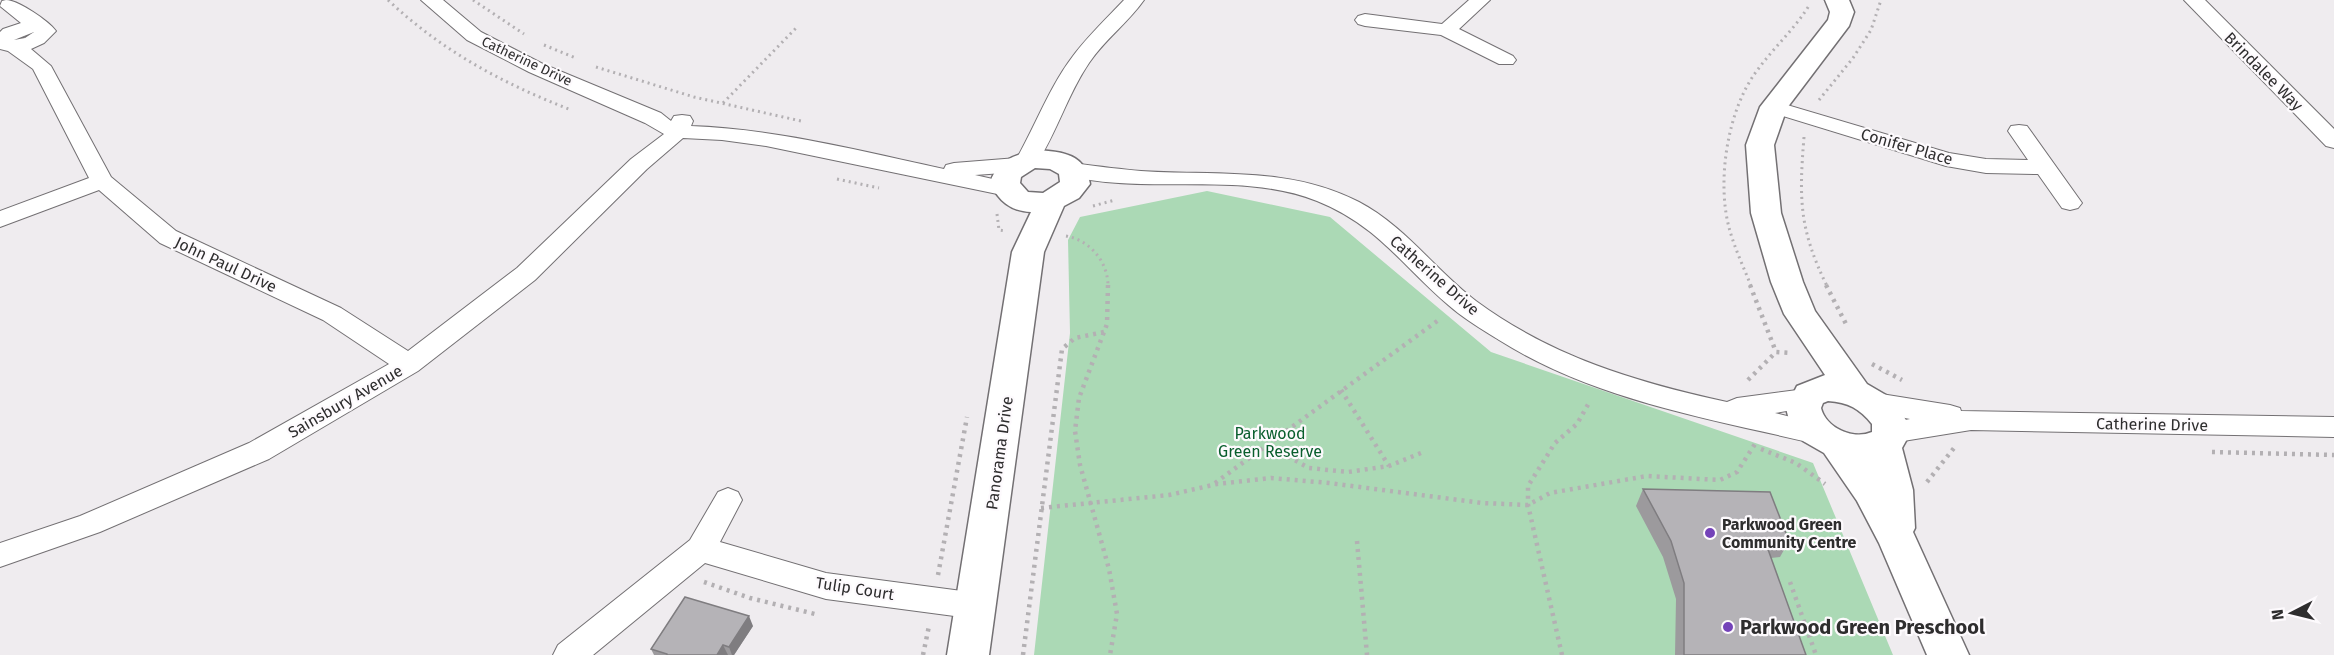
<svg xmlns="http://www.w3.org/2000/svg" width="2334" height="655" viewBox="0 0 2334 655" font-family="'Fira Sans',sans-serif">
  <rect width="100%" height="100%" fill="#efecef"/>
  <polygon fill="#abd9b5" points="1207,191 1330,217 1491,352 1813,463 1893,655 1034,655 1070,333 1068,240 1080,217"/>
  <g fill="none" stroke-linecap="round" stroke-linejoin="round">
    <defs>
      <g id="street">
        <path d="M6,0c12,0 43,21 50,31l-12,12 -13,6 20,17 60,111 65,54 165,77 67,43 109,-83 114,-109 33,-25 -19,-11 -116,-51 -62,-32 -46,-40h22l38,32 62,32 118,49 10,8 3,-5 8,-1 8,1 3,5 -2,5c85,3 169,25 253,43l2,-4 8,-2 63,-5c19,-34 33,-72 56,-102 15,-20 34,-38 51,-56h20c-16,23 -40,40 -55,63 -22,32 -32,70 -54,103l-18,6 -42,3 40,9 3,5 -3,5 -8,2 -241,-50 -44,-6 -39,-2 -36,31 -112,111 -117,91 -149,88 -169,73 -100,35v-24l80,-27 169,-73 140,-79 -66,-44 -163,-77 -61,-53 -99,37v-16l89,-33 -56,-109 -25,-18 -8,-2v-17l3,-3 18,-6 -21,-17 2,-5zM34,32l-9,6 -11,2z"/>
        <polygon points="1469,0 1490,0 1459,29 1513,56 1516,60 1513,64 1499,64 1441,35 1365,26 1358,24 1355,20 1358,16 1365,14 1442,24"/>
        <polygon points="2184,0 2205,0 2334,129 2334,148 2326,146"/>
        <polygon points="1774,101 1949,153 1986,159 2028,160 2008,131 2011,126 2019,125 2027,126 2082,203 2078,208 2070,210 2062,208 2038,174 1986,173 1946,166 1767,111 1763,107 1767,103"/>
        <path d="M1073,163c22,3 45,6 68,8 74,5 149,-5 218,31 46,24 76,68 117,99 76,56 160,81 251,101l10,-4 68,-9 10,3 3,7 -3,7 -40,7 52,13 4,7 -4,7 -10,4c-107,-25 -223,-44 -318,-104 -13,-8 -28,-17 -41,-27 -52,-41 -76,-86 -141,-112 -78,-31 -171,-5 -252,-26l-3,-5 3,-5z"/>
        <polygon points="1875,393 1950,405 1960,408 1961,411 2334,417 2334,437 1971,430 1891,443 1881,439 1877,432 1881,425 1910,419 1865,410 1862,403 1865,396"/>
        <polygon points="728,488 738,492 742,500 720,542 826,573 977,593 988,597 992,606 988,615 977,619 826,599 705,563 593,655 553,655 558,645 690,540 718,492"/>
      </g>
      <g id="secondary">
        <path d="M1825,0h24l5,12 -5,14 -62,82 -13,37 7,68 22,69 12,29 52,73 24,14 17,25 -1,16 -5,9 11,42 2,38 -2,4 56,123h-42l-48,-112 -22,-42 -33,-48 -21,-12 -14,-21 -3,-12 11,-22 28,-11 -41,-61 -13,-32 -20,-69 -5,-68 14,-38 68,-87 2,-8zM1828,401c20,1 32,8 44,23v8c-19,8 -46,-4 -51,-24l2,-5z"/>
        <path d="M1036,150c27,2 49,3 54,34l-11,14 -15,8 -20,46 -55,403h-42l65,-403 19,-40c-21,-1 -32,-11 -41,-29 7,-23 25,-28 46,-33zM1035,168l15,1 9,5 1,8 -17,11 -15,-1 -8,-9 1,-6z"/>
      </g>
    </defs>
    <use href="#street" stroke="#737073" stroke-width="2"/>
    <use href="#secondary" stroke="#737073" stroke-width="3"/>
    <g stroke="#b3b0b3" stroke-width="3" stroke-dasharray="2 4" stroke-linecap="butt">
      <path d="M388,0c54,51 114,83 183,110"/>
      <polyline points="473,0 524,34"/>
      <polyline points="544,45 576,58"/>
      <polyline points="596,67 694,97 801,121"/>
      <polyline points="1819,100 1853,58 1871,30 1881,0"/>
      <polyline points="723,103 798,26"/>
      <path d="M1804,137c-5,62 -5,92 23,149"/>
      <polyline points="837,179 879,188"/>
      <polyline points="1093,206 1115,200"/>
      <polyline points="997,214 999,230 1005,231"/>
      <path d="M1066,236c24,4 42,26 42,50"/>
      <path d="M1751,286c-7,-18 -16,-37 -21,-55 -14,-47 -3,-120 26,-159 17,-24 39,-43 54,-68"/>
    </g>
    <g stroke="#b3b0b3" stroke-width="4.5" stroke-dasharray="3 5" stroke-linecap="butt">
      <polyline points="1108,285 1107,324 1079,398 1075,431 1080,465 1109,569 1117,614 1110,655"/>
      <polyline points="1750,285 1776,352"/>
      <polyline points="1826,285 1846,324"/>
      <polyline points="1872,364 1902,380"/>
      <polyline points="1748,380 1776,352 1792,353"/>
      <polyline points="1341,390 1389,466"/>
      <polyline points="1267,445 1309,468 1348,472 1389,466 1421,453"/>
      <polyline points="1761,449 1796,463 1825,484"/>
      <polyline points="2212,452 2334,455"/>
      <polyline points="1927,482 1954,448"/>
      <polyline points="1215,483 1440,319"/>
      <polyline points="1041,508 1169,495 1217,484 1271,478 1329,483 1482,503 1528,505 1550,493 1647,476 1720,480 1737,472 1755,444"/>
      <polyline points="1357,541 1367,655"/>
      <polyline points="938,575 967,417"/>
      <polyline points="704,582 750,598 815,614"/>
      <polyline points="1790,582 1816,655"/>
      <polyline points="923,655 929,626"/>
      <polyline points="1023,655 1062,349 1075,338 1104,332"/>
      <polyline points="1562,655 1528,505 1528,486 1555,443 1577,424 1590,401"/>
    </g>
    <use href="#street" fill="#fff" fill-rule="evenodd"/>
    <use href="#secondary" fill="#fff" fill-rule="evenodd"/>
  </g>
  <g fill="#9c9a9d">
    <polygon points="1643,489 1789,541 1780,557 1771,558 1806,655 1675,655 1676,599 1663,557 1636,506"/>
    <polygon points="753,626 734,655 654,655 651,649"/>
  </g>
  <g fill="#7f7d80">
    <polygon points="749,616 753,626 734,655 732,655 729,647"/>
    <polygon points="723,645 728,655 717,655"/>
  </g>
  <g fill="#b5b3b7" stroke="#7f7d80" stroke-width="1.5">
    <polygon points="1643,489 1770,492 1789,541 1765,541 1806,655 1684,655 1684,583 1671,541"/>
    <polygon points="685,597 749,616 729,647 723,645 717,655 667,655 667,654 651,649"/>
  </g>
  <g fill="#7442b9" stroke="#fdfafd" stroke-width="2">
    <circle cx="1710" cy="533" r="6"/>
    <circle cx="1728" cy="627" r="6"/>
  </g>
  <g text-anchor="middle" stroke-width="4.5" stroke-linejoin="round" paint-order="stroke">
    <g font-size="14" fill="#2e2d2e" stroke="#fdfafd">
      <text transform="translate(527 61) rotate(25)" y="5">Catherine Drive</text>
    </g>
    <g font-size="16" fill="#2e2d2e" stroke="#fdfafd">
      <text transform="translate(2264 71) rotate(45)" y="6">Brindalee Way</text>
      <text transform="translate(1907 146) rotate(16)" y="6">Conifer Place</text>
      <text transform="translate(226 264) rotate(25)" y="6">John Paul Drive</text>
      <text transform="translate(1435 275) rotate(41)" y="6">Catherine Drive</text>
      <text transform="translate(345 401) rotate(-30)" y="6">Sainsbury Avenue</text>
      <text transform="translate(2152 424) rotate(1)" y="6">Catherine Drive</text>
      <text transform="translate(999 453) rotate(-82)" y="6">Panorama Drive</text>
      <text transform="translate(855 588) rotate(9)" y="6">Tulip Court</text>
    </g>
    <g font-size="16" fill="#095e2d" stroke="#fdfafd">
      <text x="1270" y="439">Parkwood<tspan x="1270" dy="18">Green Reserve</tspan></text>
    </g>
    <g font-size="16" font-weight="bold" fill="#2e2d2e" stroke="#fdfafd" text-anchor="start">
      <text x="1722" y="530">Parkwood Green<tspan x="1722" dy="18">Community Centre</tspan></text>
    </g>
    <g font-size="20" font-weight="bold" fill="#2e2d2e" stroke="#fdfafd" text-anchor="start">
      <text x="1740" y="634">Parkwood Green Preschool</text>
    </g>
  </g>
  <g transform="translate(2292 613) rotate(263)" stroke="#fdfafd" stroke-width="4.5" paint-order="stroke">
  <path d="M0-4.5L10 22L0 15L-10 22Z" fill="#2e2d2e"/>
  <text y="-9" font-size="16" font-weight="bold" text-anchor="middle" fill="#2e2d2e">N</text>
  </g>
</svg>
